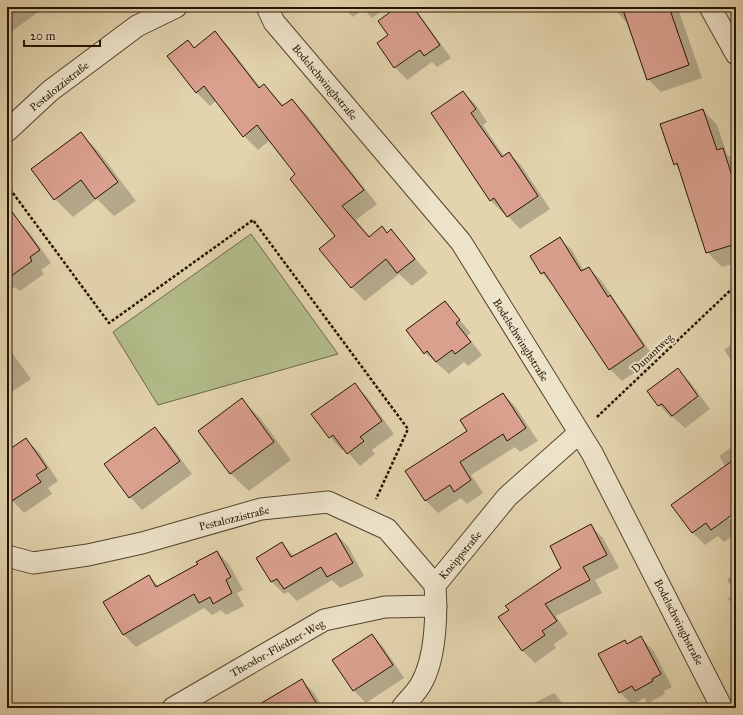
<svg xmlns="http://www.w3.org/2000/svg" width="743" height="715" viewBox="0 0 743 715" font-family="'IM FELL Great Primer',serif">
  <rect width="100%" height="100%" fill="#e3d4ae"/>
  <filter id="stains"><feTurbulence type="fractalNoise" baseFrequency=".005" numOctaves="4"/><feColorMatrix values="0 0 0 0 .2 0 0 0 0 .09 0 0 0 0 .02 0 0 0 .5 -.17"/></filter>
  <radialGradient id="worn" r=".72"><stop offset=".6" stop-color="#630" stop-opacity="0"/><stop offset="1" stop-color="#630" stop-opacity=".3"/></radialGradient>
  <polygon fill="#b3bd8b" stroke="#6c6847" points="251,234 338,354 158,405 113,332"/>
  <g fill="#0003">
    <polygon points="7,7 45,7 11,32 7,28"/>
    <polygon points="343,7 388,7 372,18 364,9 353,17"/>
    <polygon points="399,7 414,7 451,58 437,67 432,62 407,80 395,67 378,44 390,36"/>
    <polygon points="615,7 675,7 679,11 702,78 661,92 648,79 629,25 617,12"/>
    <polygon points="215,33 229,47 261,88 264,85 284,106 292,100 306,114 377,204 356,220 370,237 382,228 388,233 391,231 428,273 412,286 399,274 365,301 351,287 336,236 297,175 270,140 258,150 244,136 216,101 210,106 196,92 195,49"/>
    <polygon points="463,92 476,105 487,122 483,125 504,156 509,153 521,165 550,209 520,229 504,212 503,213 491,201"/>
    <polygon points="703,110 717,125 727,154 736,162 736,263 722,267 707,252 680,169 675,164 662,124"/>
    <polygon points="81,134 99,152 136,201 114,216 97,199 73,217 55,199"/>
    <polygon points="18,221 30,233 51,263 41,270 44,274 20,291 15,287 7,292 7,229"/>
    <polygon points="559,238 572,250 584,271 588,268 601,280 655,359 622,381 610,369 554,286 542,273"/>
    <polygon points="444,302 471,333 467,336 482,355 468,366 464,362 449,374 425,353"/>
    <polygon points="736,341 736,367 724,350"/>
    <polygon points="7,346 31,379 7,395"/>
    <polygon points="677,370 690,382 710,409 685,428 673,417 671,418 648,392"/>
    <polygon points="355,385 367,397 394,434 372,450 375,454 360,466 344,448 342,450 330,437"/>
    <polygon points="503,394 515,406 538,441 520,452 515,447 471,475 483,493 467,504 461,498 438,513 426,501 407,471 469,432"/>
    <polygon points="242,400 260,418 291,460 249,491 231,474 200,431"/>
    <polygon points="155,428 167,440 192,474 142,510 130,497 106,464"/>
    <polygon points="26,440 39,452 58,481 48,488 52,494 24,513 7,495 7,453"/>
    <polygon points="736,444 736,508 726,514 736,528 736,533 724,542 718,536 705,545 693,533 673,505 726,467 719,456"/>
    <polygon points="591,526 603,538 619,568 595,580 602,593 556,616 568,634 554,644 556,648 535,663 522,650 562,568"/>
    <polygon points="336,534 348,546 364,576 340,588 332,580 297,601 288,592 284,594 272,582 258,558 281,543 294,556"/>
    <polygon points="217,552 229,564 243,590 237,593 244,606 226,615 221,610 212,615 204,608 136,647 124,635 149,576 159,587 199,565"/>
    <polygon points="736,574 736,612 728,598 735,594 727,579"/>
    <polygon points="372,635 384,648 404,678 366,703 354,691 334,661"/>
    <polygon points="640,638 653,650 672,687 664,691 665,694 648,703 644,698 632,705 620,692 624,641 628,645"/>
    <polygon points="302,680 314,693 323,708 263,708"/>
    <polygon points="554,693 567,708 524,708"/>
  </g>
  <g fill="#daa08e" stroke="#251303">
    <polygon points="397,7 413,7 440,45 424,56 420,50 394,68 377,43 388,35 378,21"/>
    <polygon points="622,7 669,7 689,65 647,80"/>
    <polygon points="215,31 259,88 264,84 282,106 292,99 364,190 342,206 369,237 382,226 387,233 391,229 415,259 397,273 386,259 351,288 319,249 335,236 290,179 295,174 257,125 243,137 204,86 196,93 167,56 188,40 194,48"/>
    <polygon points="463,91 476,109 471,113 502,157 509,152 538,196 507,217 494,198 490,201 431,113"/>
    <polygon points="703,109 717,150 723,148 736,188 736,244 706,253 677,163 674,165 660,124"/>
    <polygon points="81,132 118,182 95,199 81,180 54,200 31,169"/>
    <polygon points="7,205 40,250 30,257 32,261 7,279"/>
    <polygon points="560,237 581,271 589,267 608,297 610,295 644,346 609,370 544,272 541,274 530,256"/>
    <polygon points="445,301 460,320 456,323 471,342 455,354 452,350 436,362 427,351 424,354 406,330"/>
    <polygon points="678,368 698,396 672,416 662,404 658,406 647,391"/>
    <polygon points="355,383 382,421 360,437 364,441 347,454 333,435 329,438 311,414"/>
    <polygon points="503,393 526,428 507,441 503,434 460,462 471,480 454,492 450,485 425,501 405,471 467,431 460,420"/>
    <polygon points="242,398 274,442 230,474 198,431"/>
    <polygon points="155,427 180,461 129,498 104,464"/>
    <polygon points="26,438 47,468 36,475 41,482 7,504 7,451"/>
    <polygon points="736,458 736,512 711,530 706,523 692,533 671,505"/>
    <polygon points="591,524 607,555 583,567 590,580 545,604 557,621 542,631 545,635 522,651 498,617 509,610 505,606 561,568 550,546"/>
    <polygon points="336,533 353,563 327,577 321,567 284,589 277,579 271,582 256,558 282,542 291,557"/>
    <polygon points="217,551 231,577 226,580 232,593 213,604 210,597 199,603 194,594 123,635 103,602 149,575 156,587 198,564 196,562"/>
    <polygon points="372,634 393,665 353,691 332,660"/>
    <polygon points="641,636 661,674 652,679 653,681 635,691 632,686 619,693 598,654 625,640 627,644"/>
    <polygon points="302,679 319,708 253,708"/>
  </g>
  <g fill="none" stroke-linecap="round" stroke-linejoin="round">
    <defs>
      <g id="street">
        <polyline points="267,7 274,22 461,242 592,453 722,708"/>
        <polyline points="710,7 736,54"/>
        <polyline points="7,131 50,91 137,26 176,7"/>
        <polyline points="7,556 33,563 88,555 142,543 261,509 328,502 387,529 435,585"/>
        <polyline points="173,708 324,620 385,607 436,606"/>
        <path d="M402,708c6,-8 14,-15 19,-24 15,-26 16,-70 14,-99l72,-88 72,-64"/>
      </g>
    </defs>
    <use href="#street" stroke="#54432e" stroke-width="23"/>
    <g stroke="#251303" stroke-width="2.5" stroke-dasharray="3 2" stroke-linecap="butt">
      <polyline points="7,185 109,323 253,220 408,429 376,499"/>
      <polyline points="597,417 736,285"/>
    </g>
    <use href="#street" stroke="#ede3ca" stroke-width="21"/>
  </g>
  <g text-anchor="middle" stroke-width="4" stroke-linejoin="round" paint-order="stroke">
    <g font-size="11" fill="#251303" stroke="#ede3ca">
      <text transform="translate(325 82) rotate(50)" y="4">Bodelschwinghstraße</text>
      <text transform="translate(59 86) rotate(-39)" y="4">Pestalozzistraße</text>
      <text transform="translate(521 340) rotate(58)" y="4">Bodelschwinghstraße</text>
      <text transform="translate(652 353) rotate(-43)" y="4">Dunantweg</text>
      <text transform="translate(234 518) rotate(-14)" y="4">Pestalozzistraße</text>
      <text transform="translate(460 555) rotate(-50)" y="4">Kneippstraße</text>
      <text transform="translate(679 622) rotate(63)" y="4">Bodelschwinghstraße</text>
      <text transform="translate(277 648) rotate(-29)" y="4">Theodor-Fliedner-Weg</text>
    </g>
  </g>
  <rect width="743" height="715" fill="none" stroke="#e3d4ae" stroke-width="24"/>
  <rect x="8" y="8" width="727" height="699" fill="none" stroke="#251303" stroke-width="2"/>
  <rect x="12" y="12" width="719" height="691" fill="none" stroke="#251303"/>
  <path d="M24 40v6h76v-6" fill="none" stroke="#251303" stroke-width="2"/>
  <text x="30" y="40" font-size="12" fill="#251303" stroke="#ede3ca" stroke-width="3" paint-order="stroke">20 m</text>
  <rect width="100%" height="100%" filter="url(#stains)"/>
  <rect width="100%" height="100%" fill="url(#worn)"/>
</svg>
